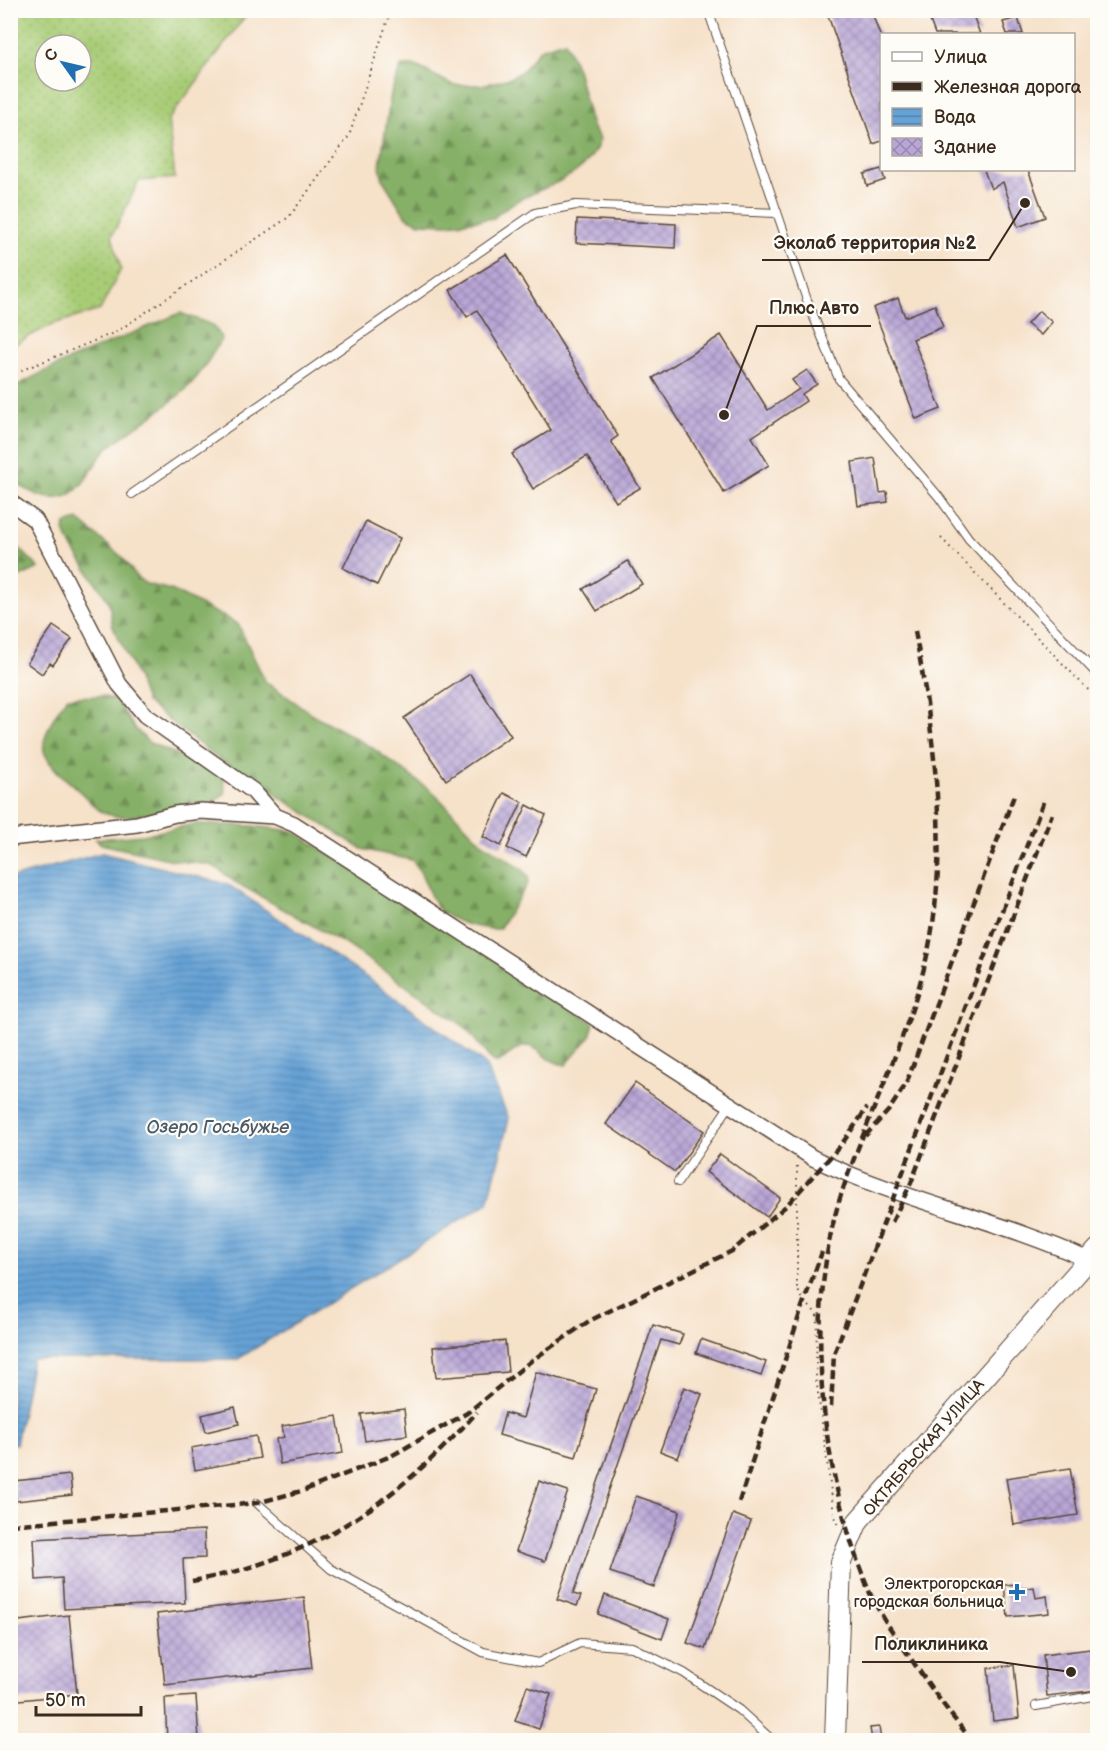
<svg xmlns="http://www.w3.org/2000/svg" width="1108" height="1751" viewBox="0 0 1108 1751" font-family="'Balsamiq Sans',sans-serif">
  <defs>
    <pattern id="grass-dots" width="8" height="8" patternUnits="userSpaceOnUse" patternTransform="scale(1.5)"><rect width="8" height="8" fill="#a8cc76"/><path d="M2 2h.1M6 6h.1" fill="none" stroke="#92af66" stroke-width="1.8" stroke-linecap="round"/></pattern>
    <pattern id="forest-firs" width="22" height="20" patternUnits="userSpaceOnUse" patternTransform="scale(1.5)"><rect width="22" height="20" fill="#86b067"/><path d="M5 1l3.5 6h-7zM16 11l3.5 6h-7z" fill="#6f8f54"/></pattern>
    <pattern id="water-rules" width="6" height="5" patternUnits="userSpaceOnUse" patternTransform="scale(1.5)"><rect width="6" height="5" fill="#65a2d6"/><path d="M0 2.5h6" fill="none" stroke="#5484ad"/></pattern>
    <pattern id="building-cross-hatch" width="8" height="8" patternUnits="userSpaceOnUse" patternTransform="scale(1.5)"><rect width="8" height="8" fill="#b9a6d7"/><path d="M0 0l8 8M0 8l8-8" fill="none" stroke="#9887ae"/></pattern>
  </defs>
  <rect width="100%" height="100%" fill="#fdfcf7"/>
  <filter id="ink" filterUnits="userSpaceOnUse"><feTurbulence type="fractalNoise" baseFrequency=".0167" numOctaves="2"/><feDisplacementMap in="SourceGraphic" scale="12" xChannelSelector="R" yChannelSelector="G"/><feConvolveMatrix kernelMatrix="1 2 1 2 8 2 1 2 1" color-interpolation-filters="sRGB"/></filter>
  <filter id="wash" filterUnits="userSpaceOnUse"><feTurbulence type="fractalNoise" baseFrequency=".008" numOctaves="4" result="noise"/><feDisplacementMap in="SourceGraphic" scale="24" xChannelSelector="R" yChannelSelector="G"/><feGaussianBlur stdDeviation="1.35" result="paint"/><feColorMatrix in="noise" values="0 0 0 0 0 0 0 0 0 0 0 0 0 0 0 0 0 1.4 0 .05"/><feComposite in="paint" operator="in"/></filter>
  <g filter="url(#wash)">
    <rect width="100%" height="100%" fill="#f6e1c9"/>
    <path fill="url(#grass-dots)" stroke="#727b4a" stroke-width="1.5" fill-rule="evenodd" d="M11,10l238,1 -81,109 7,58 -36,3 -27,55 9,33 -21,41 -47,14 -42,22zM45,45h36v36h-36z"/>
    <g fill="url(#forest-firs)" stroke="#606d42" stroke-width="1.5">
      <path d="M565,41l12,28 15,58 8,12c-15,49 -75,46 -106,79l-45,6 -29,-1 -14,-6 -23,-37 -3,-14 11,-73 10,-27h15l37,19h29l29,-7 12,-8 17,-21z"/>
      <path d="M180,313l33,12 9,13c-12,21 -25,43 -44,58 -22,19 -48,33 -70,52 -14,13 -23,41 -41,48 -19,8 -46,-6 -56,-21v-86c53,-30 113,-51 169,-76z"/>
      <path d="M78,520l44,37 14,19 10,8 25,6 67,34 27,57 47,33 59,33 63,46 46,48 43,29 5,6v7l-29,46c-20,0 -55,-7 -65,-27 -8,-14 -11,-31 -22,-42l-50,-11 -149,-94 -67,-53 -8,-23 -26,-55 -3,-22 -38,-56 -7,-15 1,-7z"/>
      <polygon points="11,540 39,568 11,581 10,581"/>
      <path d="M102,696l14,4 17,26 15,16 71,31 5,5 1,15c-10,12 -24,9 -38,11 -25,5 -45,15 -72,12 -19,-3 -23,-14 -36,-25 -12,-12 -27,-21 -34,-37 -7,-14 14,-47 23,-57z"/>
      <path d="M195,824l59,2 39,5 301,192 -4,14 -24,28c-35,-5 -26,-39 -67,-2l-7,-2 -27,-34 -118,-82 -112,-63 -18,-14 -6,-3 -38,-5 -72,-16 -5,-5 47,-4z"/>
    </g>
    <polygon fill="url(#water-rules)" stroke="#50667a" stroke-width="1.5" points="102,853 227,884 369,979 485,1064 509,1119 488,1203 238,1359 32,1359 16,1444 11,1443 11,878"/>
    <g id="blocks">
      <g fill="url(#building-cross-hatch)">
        <polygon points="826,10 871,10 882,41 882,141 873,144"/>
        <polygon points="926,10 971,10 980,34 935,34"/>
        <polygon points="1018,18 1023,34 1007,34 1003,22"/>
        <polygon points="881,169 885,180 867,186 864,174"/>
        <polygon points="984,170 1028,170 1045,217 1018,227 1003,182 991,189"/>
        <polygon points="577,219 676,224 675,248 576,243"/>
        <polygon points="507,255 618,436 611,441 640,488 616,502 587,456 533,489 512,454 551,430 477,310 467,317 450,290"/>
        <polygon points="898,298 905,317 935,305 943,327 913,339 941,409 916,419 873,308"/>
        <polygon points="1039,311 1052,322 1041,335 1027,324"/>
        <polygon points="721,335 768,410 799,389 792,380 807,370 817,384 802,394 806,401 752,437 769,465 724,493 653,378"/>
        <polygon points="875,458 880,493 887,492 888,502 858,506 852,462"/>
        <polygon points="366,521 400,538 377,585 343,568"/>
        <polygon points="628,561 642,584 597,611 583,589"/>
        <polygon points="53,626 72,639 53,665 50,663 42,674 27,663"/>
        <polygon points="470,674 511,736 446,780 404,718"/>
        <polygon points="504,793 522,802 501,846 483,837"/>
        <polygon points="527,805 546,815 526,857 507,848"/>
        <polygon points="635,1083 704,1131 675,1172 606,1124"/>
        <polygon points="720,1154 780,1198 767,1217 706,1172"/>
        <polygon points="653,1325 683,1334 679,1345 661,1340 573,1594 581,1596 577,1606 557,1599"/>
        <polygon points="701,1339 766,1362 761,1376 696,1353"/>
        <polygon points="505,1341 508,1372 436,1378 433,1347"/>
        <polygon points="536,1372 596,1389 576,1457 499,1435 505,1413 523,1418"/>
        <polygon points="684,1387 702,1394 678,1458 660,1451"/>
        <polygon points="235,1407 239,1424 206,1432 202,1415"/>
        <polygon points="404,1409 407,1435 365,1441 361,1414"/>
        <polygon points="337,1416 343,1453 280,1464 276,1439 284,1437 282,1426"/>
        <polygon points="256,1436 260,1458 195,1470 191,1448"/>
        <polygon points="1070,1468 1078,1515 1014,1525 1006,1478"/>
        <polygon points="70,1475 72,1495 16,1501 14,1481"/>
        <polygon points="539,1481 568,1491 545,1561 516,1551"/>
        <polygon points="636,1496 680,1511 654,1587 610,1572"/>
        <polygon points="733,1514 751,1521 705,1649 687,1643"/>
        <polygon points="204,1530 205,1558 183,1559 185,1603 64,1609 62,1578 36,1580 34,1539"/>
        <polygon points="1016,1584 1016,1589 1034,1587 1036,1598 1047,1596 1049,1613 1008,1617 1004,1585"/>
        <polygon points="605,1595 669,1619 662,1639 598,1614"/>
        <polygon points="304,1597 312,1668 165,1685 157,1614"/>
        <polygon points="69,1615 77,1694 10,1701 10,1622"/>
        <polygon points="1098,1648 1098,1690 1047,1696 1043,1655"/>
        <polygon points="1014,1665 1019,1718 993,1721 988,1668"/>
        <polygon points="527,1686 551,1694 539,1729 515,1721"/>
        <polygon points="196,1696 199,1740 167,1740 165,1698"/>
        <polygon points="879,1727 881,1740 872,1740 870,1728"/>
      </g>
    </g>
  </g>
  <g filter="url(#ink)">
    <use href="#blocks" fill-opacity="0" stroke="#574538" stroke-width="1.5"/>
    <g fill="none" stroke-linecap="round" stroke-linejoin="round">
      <defs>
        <g id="service">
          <polyline points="708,10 807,300 839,379 939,497 969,539 1098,675"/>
          <polyline points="132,494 535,213 576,205 777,213"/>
          <polyline points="678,1182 730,1105"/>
          <polyline points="257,1503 331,1569 483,1652 538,1663 580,1643 632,1647 684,1673 739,1710 772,1740"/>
          <polyline points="1036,1706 1098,1695"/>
        </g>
        <g id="minor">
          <polyline points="10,502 35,520 119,684 145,715 253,791 275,816"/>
          <path d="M10,838l127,-14 38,-10 26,-3 74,5 19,8 519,334c88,43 186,61 275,102"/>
        </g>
        <polyline id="tertiary" points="835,1740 841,1562 858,1521 1098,1249"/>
      </defs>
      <use href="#service" stroke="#574538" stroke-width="10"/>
      <use href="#minor" stroke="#574538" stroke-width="18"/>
      <use href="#tertiary" stroke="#574538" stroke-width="22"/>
      <g stroke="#574538" stroke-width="2" stroke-dasharray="1.5 4.5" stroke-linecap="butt">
        <polyline points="10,375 116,332 289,217 349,136 391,10"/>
        <polyline points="941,538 1098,700"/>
        <polyline points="797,1166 797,1289 804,1301 817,1314 816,1378 834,1514 838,1524"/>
      </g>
      <use href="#service" stroke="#fff" stroke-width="8"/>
      <use href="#minor" stroke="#fff" stroke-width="15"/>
      <use href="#tertiary" stroke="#fff" stroke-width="20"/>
      <g stroke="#3b2a1e" stroke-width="4.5" stroke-dasharray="9 4.5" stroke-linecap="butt">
        <path d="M915,631c17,95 32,195 18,292 -13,92 -60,178 -90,266 -41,120 -23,285 26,402 10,23 26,44 40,65 20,29 40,58 63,84"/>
        <polyline points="865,1136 889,1110 906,1084 1015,793"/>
        <polyline points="892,1222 911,1183 1052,814"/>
        <polyline points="831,1407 834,1354 1044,800"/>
        <polyline points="739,1502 802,1307 822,1252"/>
        <polyline points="10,1525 257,1503 305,1490 391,1456 467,1413 531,1361 589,1321 732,1251 786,1206 841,1145 867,1108"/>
        <path d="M192,1581c121,-21 205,-80 285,-169"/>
      </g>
    </g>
  </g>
  <path fill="#1f6fb2" stroke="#fdfcf7" stroke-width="2" d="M1014 1583h6v6h6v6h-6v6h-6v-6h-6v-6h6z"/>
  <g text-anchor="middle" stroke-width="4.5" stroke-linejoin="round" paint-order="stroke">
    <g font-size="16" fill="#3b2a1e" stroke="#fdfcf7">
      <text transform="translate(923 1447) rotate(-49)" y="6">ОКТЯБРЬСКАЯ УЛИЦА</text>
    </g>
    <g font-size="16" fill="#3b2a1e" stroke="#fdfcf7" text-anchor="end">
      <text x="1004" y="1589">Электрогорская<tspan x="1004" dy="18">городская больница</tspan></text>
    </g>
    <g font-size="18" font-style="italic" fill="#4c5a68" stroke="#fdfcf7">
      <text x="218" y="1133">Озеро Госьбужье</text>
    </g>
  </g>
  <path fill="none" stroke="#3b2a1e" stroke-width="2" d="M1025 203L989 260H762M724 415L757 326H871M1071 1672L1000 1662H862"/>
  <g fill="#3b2a1e" stroke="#fdfcf7" stroke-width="2">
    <circle cx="1025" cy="203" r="6"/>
    <circle cx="724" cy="415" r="6"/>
    <circle cx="1071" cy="1672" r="6"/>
  </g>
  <g font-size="18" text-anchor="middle" font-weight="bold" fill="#3b2a1e" stroke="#fdfcf7" stroke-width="4.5" stroke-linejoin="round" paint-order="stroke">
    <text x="875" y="249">Эколаб территория №2</text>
    <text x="814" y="314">Плюс Авто</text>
    <text x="931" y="1650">Поликлиника</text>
  </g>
  <rect width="1108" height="1751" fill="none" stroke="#fdfcf7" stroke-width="36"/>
  <rect x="880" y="33" width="195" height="138" fill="#fdfcf7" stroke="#afa8a0" stroke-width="1.5"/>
  <rect x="892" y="52" width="30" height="9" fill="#ffffff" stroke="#afa8a0" stroke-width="1.5"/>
  <text x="934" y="63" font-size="18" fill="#3b2a1e">Улица</text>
  <rect x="892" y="82" width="30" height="9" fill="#3b2a1e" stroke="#afa8a0" stroke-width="1.5"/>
  <text x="934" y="93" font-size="18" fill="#3b2a1e">Железная дорога</text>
  <rect x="892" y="108" width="30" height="18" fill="url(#water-rules)" stroke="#afa8a0" stroke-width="1.5"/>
  <text x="934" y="123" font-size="18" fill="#3b2a1e">Вода</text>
  <rect x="892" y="138" width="30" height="18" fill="url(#building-cross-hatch)" stroke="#afa8a0" stroke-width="1.5"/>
  <text x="934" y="153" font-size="18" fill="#3b2a1e">Здание</text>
  <g transform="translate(63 63) rotate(304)"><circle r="28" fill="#fdfcf7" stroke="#afa8a0" stroke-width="1.5"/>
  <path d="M0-4.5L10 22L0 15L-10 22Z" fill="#1f6fb2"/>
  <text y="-9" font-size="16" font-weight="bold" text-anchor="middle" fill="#3b2a1e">С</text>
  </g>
  <path d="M36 1706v9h105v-9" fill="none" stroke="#3b2a1e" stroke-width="3"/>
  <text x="45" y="1706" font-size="18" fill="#3b2a1e" stroke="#fdfcf7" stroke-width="4.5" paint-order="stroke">50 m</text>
</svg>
